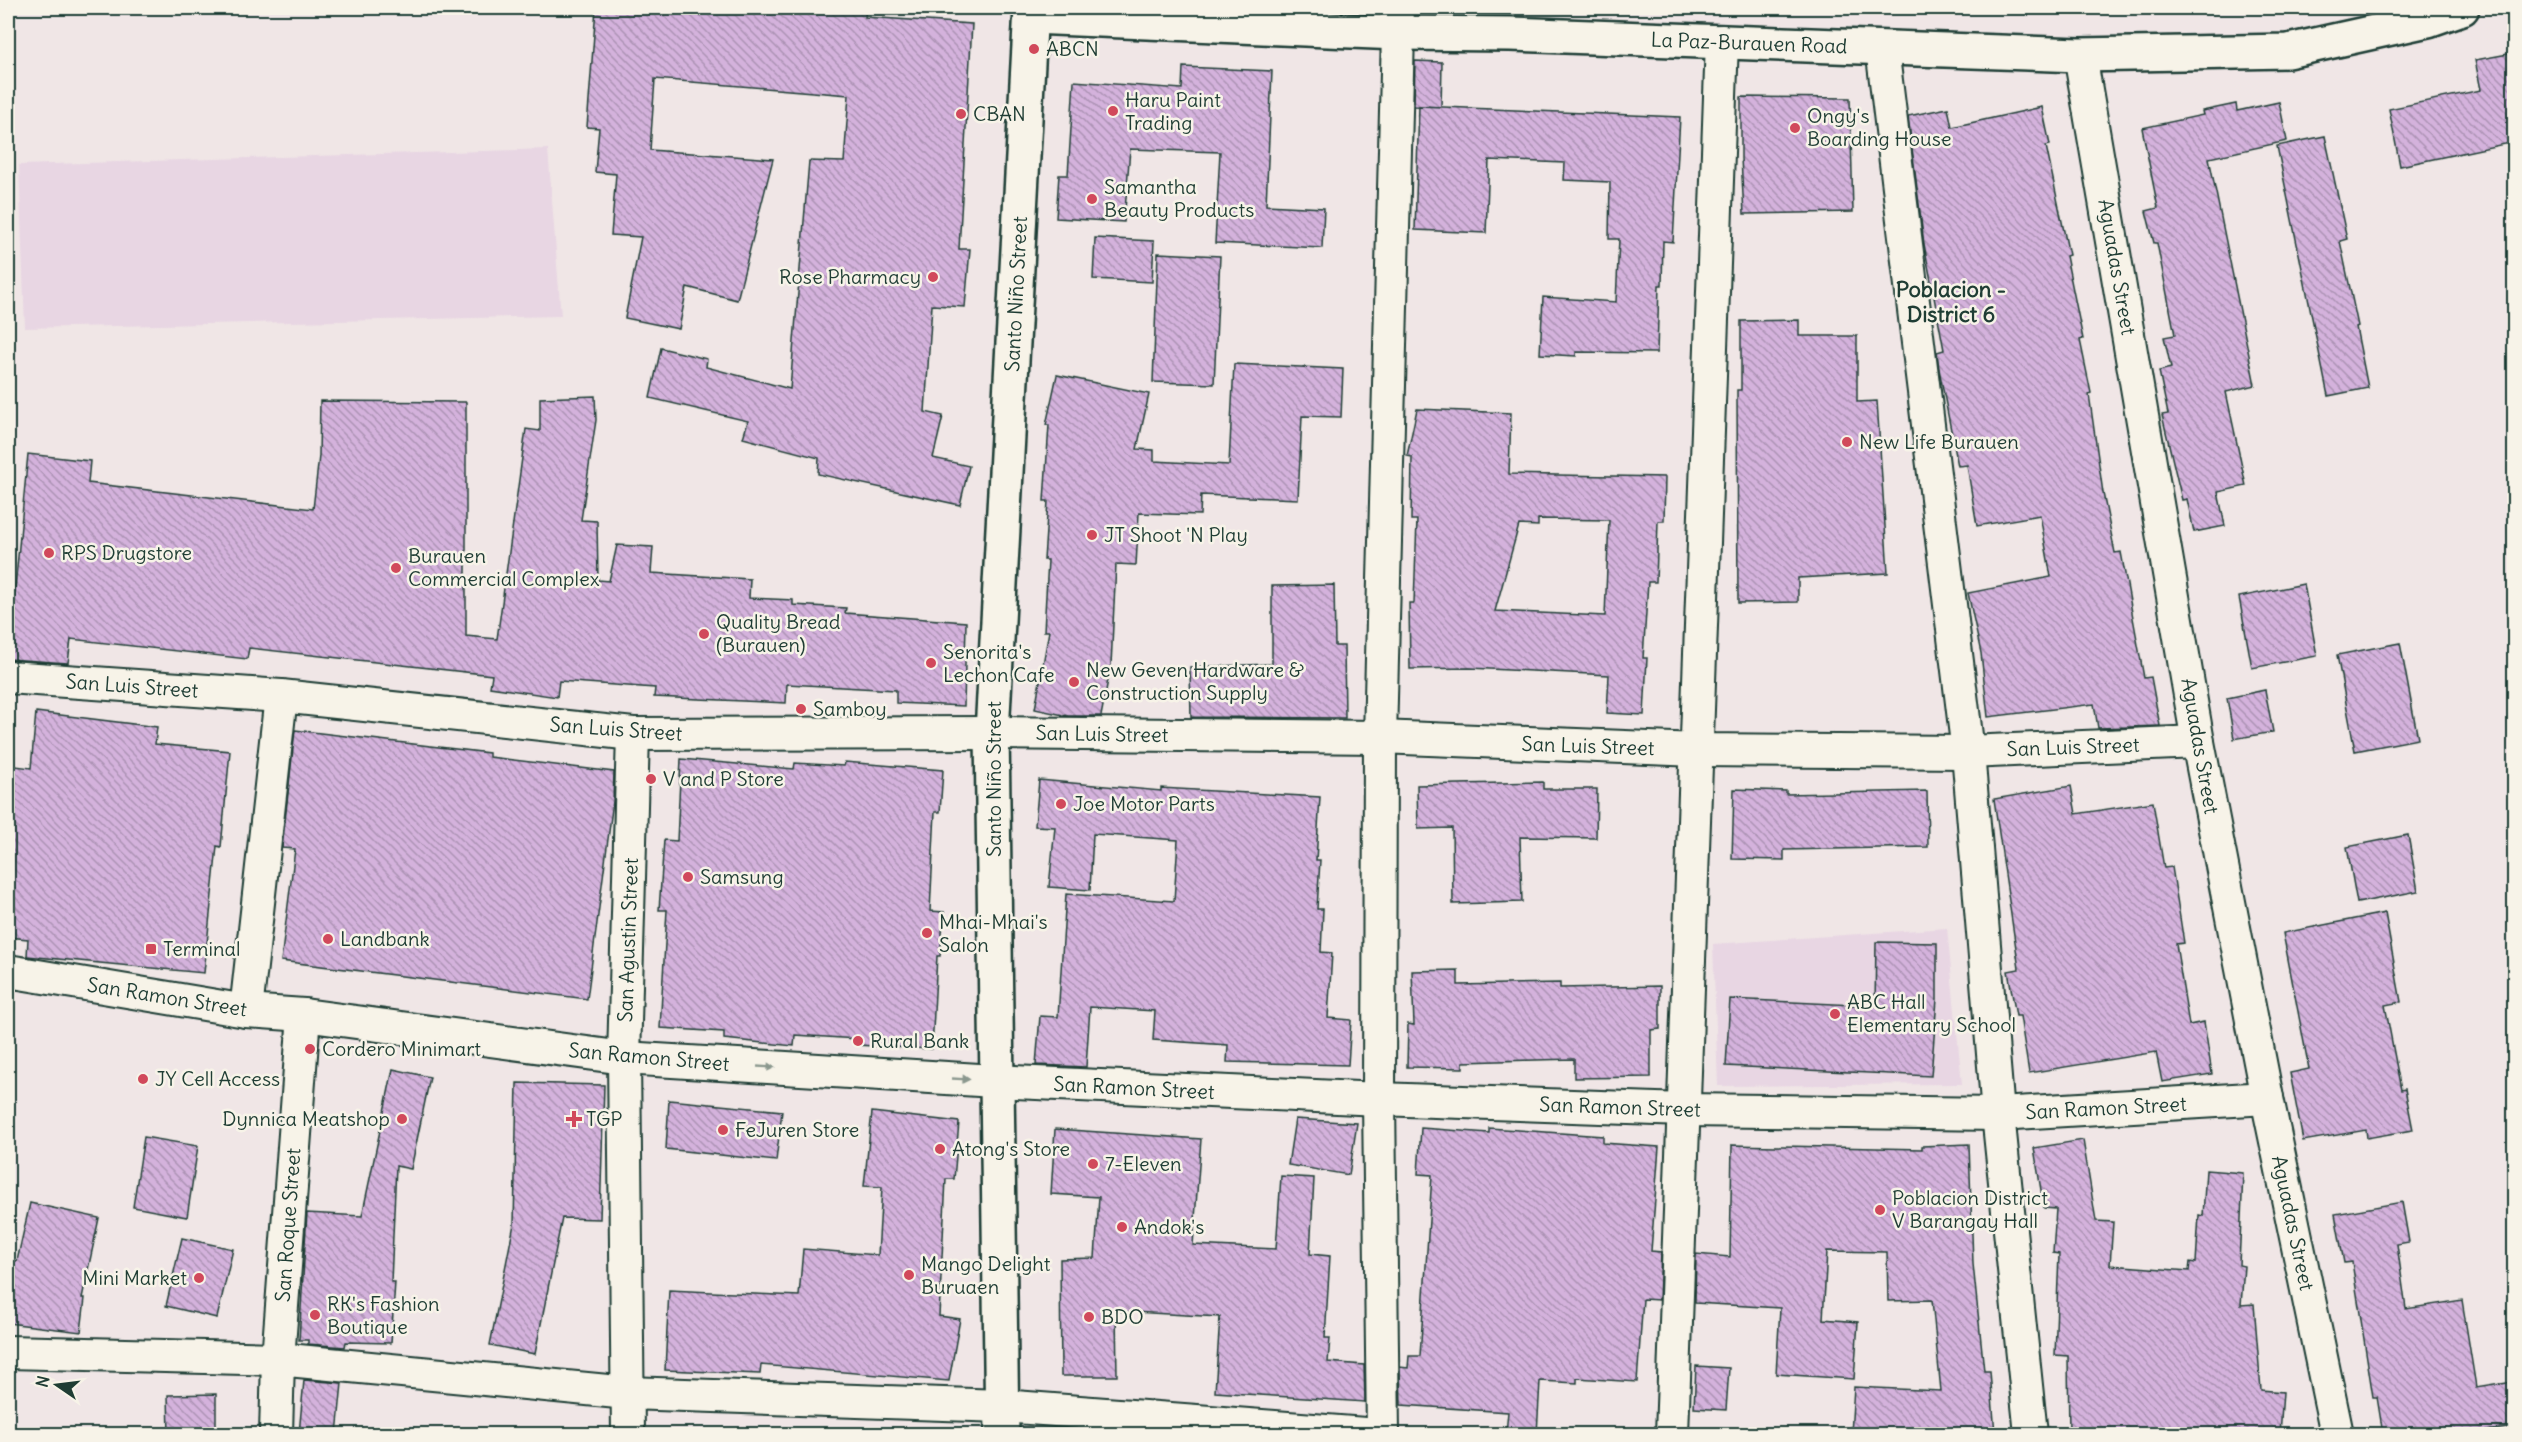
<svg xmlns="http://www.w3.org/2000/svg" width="2522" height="1442" viewBox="0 0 2522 1442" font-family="Delius,sans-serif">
  <defs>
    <pattern id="building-back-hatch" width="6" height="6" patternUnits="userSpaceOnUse" patternTransform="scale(1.5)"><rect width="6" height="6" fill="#d4b2dc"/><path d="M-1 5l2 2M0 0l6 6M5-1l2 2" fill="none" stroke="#ab92b3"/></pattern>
  </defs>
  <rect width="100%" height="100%" fill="#f0e6e6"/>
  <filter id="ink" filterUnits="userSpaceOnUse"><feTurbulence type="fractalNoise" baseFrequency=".0167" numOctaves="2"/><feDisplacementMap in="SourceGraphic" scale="12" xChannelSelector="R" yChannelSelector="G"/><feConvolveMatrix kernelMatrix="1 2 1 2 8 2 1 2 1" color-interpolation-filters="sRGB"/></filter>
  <g filter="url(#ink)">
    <g fill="#e8d6e3">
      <polygon points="548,149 561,316 25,328 19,165"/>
      <polygon points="1947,928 1962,1084 1718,1086 1713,944"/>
    </g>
    <g fill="url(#building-back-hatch)" stroke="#1f3d34" stroke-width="1.5" fill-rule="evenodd">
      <polygon points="596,8 866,8 865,17 972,24 959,249 970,249 965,307 932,305 925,412 943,416 933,458 969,466 960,505 818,474 819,458 743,438 748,421 650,398 661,348 707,359 706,367 790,389 809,161 844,162 849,95 655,79 650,150 773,159 737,300 687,287 679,329 625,318 641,237 611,235 616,174 595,172 599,128 587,127"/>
      <polygon points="2514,53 2514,142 2400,166 2389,109 2481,90 2475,60"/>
      <polygon points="1415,61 1442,62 1441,107 1414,106"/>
      <polygon points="1183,67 1272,71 1266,205 1324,208 1322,248 1215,243 1220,152 1130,149 1124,222 1056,218 1059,175 1068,175 1074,81 1182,89"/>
      <polygon points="1741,97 1850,98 1853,212 1744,214 1741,158"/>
      <polygon points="2279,102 2287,141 2209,158 2255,385 2226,392 2246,486 2218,492 2225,526 2194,532 2187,499 2182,500 2162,415 2168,414 2159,371 2171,368 2164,337 2175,335 2157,243 2154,243 2146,211 2158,208 2142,128 2203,115 2202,111 2236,104 2237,111"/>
      <polygon points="1419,106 1680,117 1673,242 1663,241 1662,285 1659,285 1657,353 1576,352 1576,356 1540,354 1543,297 1616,302 1619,239 1609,239 1610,182 1564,180 1565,163 1489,160 1486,233 1415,230"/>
      <polygon points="2042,107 2050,145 2046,146 2069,255 2066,256 2083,339 2080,340 2091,393 2089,394 2103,493 2115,553 2121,552 2144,678 2151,677 2160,726 2098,728 2094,704 1988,717 1981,653 1968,593 2051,577 2040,515 1977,526 1967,465 1958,466 1939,369 1937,352 1944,350 1924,244 1908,116 1948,108 1952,127"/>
      <polygon points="2325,136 2347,239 2340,241 2358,326 2356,327 2368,388 2328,396 2277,146"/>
      <polygon points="1095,238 1154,241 1152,282 1093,279"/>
      <polygon points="1158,253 1220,256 1214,384 1153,382"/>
      <polygon points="1799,320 1799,336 1857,336 1857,402 1877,401 1888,573 1798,578 1798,602 1738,603 1737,390 1741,390 1741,321"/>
      <polygon points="1234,364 1343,369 1341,417 1302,416 1298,499 1201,495 1200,515 1139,513 1136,565 1116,564 1111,665 1101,716 1068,716 1035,709 1049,631 1044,631 1048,560 1044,560 1048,501 1044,501 1049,425 1046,425 1057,375 1149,394 1137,449 1154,450 1154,461 1229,465"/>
      <polygon points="595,396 596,420 581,520 597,521 598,580 609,581 617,545 653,547 651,573 750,579 749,598 793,600 793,605 846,608 845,613 966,622 964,706 896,703 896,690 787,684 786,703 654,697 655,688 559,681 557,697 490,687 492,675 249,648 247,659 71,639 68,663 8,659 28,454 90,461 88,483 313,509 319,456 320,401 466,402 466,636 497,639 526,429 540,431 540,398"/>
      <path d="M1417,409l94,4 -2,61 156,3 -1,44h-6l-2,61h-8l-5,76h4l-3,57 -37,-2 2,-38 -139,-7 -60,1 -1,-66h5l3,-83h-6l1,-63 -5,-1zM1538,519l71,1 -4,96 -110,-5 24,-86 19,1z"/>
      <polygon points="2304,584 2317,656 2252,668 2239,597"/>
      <polygon points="1334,585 1335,646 1344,646 1345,718 1191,717 1190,667 1272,664 1272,586"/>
      <polygon points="2400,643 2418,739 2355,751 2337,655"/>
      <polygon points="2265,690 2273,732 2234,739 2227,698"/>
      <polygon points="36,712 157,727 155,744 230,751 221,847 217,846 204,973 27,956 28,939 8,937 8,765 31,768"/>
      <polygon points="295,730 489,753 489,757 614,772 613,801 587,999 281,961 295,849 282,848"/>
      <polygon points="681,759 794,769 795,763 844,766 845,762 943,770 940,812 935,812 930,911 944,912 940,956 937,956 932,1049 856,1045 857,1039 795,1035 794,1046 724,1039 724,1032 660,1028 667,910 659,910 664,840 677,841"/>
      <polygon points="1039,780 1161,791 1161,788 1320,797 1316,860 1320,860 1317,909 1323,909 1321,952 1332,953 1328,1018 1351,1020 1348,1065 1227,1062 1228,1045 1153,1040 1155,1011 1090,1007 1086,1067 1036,1065 1040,1016 1058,1017 1066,894 1174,901 1178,840 1093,834 1090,890 1049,887 1055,827 1035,826"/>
      <polygon points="1543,782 1543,789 1597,789 1596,838 1520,837 1522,902 1453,904 1452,828 1418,829 1417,785"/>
      <polygon points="2071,786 2076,814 2153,802 2164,868 2172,867 2184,943 2176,944 2189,1025 2204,1022 2212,1074 2162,1082 2156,1052 2029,1073 2020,1016 2016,1016 2008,971 2019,969 1994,799"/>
      <polygon points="1734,789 1786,791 1786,794 1927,791 1928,847 1784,850 1784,860 1732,859"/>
      <polygon points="2408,835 2418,891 2357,903 2347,847"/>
      <polygon points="2385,913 2401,1002 2385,1005 2401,1090 2405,1089 2413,1130 2367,1138 2366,1130 2303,1141 2290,1073 2309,1069 2283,933"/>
      <polygon points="1876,942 1937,943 1937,999 1931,1076 1726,1066 1730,999 1875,1006"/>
      <polygon points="1458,970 1458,985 1560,983 1560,988 1660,986 1660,1029 1651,1030 1651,1077 1574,1078 1574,1059 1463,1062 1463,1068 1407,1067 1408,1024 1414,1025 1412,971"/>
      <polygon points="393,1069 430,1077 411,1169 396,1166 391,1282 395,1282 391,1343 346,1342 345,1347 308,1344 308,1340 299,1340 307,1213 362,1216"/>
      <polygon points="517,1083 604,1085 600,1219 562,1218 535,1354 490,1345 514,1224"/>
      <polygon points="669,1100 782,1111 776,1161 666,1149"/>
      <polygon points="872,1112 959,1122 954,1179 946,1179 939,1316 960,1319 949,1381 761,1365 760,1374 665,1370 669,1290 799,1296 803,1249 878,1255 882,1187 864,1186"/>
      <polygon points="1295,1119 1357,1123 1349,1175 1288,1165"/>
      <polygon points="1421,1128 1489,1133 1489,1128 1603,1136 1603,1143 1659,1147 1651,1251 1661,1252 1659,1300 1643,1299 1637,1382 1577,1378 1577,1383 1540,1381 1537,1434 1506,1433 1508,1412 1401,1405 1400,1367 1408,1368 1409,1356 1420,1356 1432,1175 1418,1174"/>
      <polygon points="1055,1129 1201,1139 1193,1245 1276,1249 1281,1176 1314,1178 1310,1254 1330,1256 1325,1338 1330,1338 1328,1362 1364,1365 1365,1402 1215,1392 1220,1317 1116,1311 1117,1376 1061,1376 1060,1259 1095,1258 1099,1197 1051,1194"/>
      <polygon points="144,1137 198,1146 187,1217 133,1207"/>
      <polygon points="2083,1140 2096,1221 2113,1222 2110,1265 2189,1271 2190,1262 2196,1263 2199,1215 2203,1216 2206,1170 2243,1173 2239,1265 2244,1266 2241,1305 2254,1304 2261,1390 2283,1392 2280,1434 2069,1434 2068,1356 2055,1355 2059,1254 2053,1253 2056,1209 2044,1208 2034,1148"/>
      <polygon points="1969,1144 1973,1264 1984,1371 1990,1371 1995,1434 1851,1434 1854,1387 1941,1391 1932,1300 1888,1301 1887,1252 1827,1251 1823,1319 1858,1322 1854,1379 1776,1374 1780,1308 1695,1303 1696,1254 1730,1257 1732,1145 1922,1149 1922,1146"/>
      <polygon points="2402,1202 2409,1242 2397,1244 2406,1309 2462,1300 2476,1387 2514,1381 2514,1427 2465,1434 2383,1434 2377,1397 2373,1397 2352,1262 2344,1263 2335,1214"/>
      <polygon points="30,1203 99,1218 82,1298 85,1298 81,1332 8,1323 8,1260 17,1261"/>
      <polygon points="182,1238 233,1249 217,1318 166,1306"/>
      <polygon points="1696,1366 1729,1368 1726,1410 1694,1408"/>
      <polygon points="304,1380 342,1383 337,1434 299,1434"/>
      <polygon points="216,1394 216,1434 169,1434 168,1395"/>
    </g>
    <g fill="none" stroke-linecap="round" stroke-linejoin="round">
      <defs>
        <g id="minor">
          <polyline points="1882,48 1968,752 1998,1114 2031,1434"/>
          <polyline points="2080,55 2198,742 2267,1098 2337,1434"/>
          <polyline points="8,677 281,696 633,734 992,733 1380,737 1697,750 1968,752 2198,742"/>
          <polyline points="8,971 246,1011 304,1015 624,1058 995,1081 1379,1099 1684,1110 1998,1114 2267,1098"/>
          <polyline points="246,1011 281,696"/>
          <polyline points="8,1352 278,1359 628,1393 1002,1406 1365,1434"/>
          <polyline points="276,1434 278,1359 304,1015"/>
          <polyline points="628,1434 624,1058 633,734"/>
          <polyline points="1383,1434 1379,1099 1380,737 1398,33 1396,8"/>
          <polyline points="1672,1434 1722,41"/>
        </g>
        <g id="primary">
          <polyline points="1031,17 1398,33 1510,34 2080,55 2288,51 2428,20 2462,8"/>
          <polyline points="1002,1434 992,733 1031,8"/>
        </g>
      </defs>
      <use href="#minor" stroke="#1f3d34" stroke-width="36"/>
      <use href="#primary" stroke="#1f3d34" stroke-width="38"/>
      <use href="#minor" stroke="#f7f3e8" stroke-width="32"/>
      <use href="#primary" stroke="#f7f3e8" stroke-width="33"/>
    </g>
    <defs><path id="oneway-solid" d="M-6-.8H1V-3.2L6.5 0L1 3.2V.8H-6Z" transform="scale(1.5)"/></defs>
    <g fill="#8b988e">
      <use href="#oneway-solid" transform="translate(766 1067) rotate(3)"/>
      <use href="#oneway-solid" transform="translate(961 1079) rotate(3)"/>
    </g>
  </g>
  <g fill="#d1495b" stroke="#f7f3e8" stroke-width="2">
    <circle cx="1034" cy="49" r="6"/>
    <circle cx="1113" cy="111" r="6"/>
    <circle cx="961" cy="114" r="6"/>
    <circle cx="1795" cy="128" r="6"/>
    <circle cx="1092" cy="199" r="6"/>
    <circle cx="933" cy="277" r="6"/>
    <circle cx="1847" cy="442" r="6"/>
    <circle cx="1092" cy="535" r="6"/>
    <circle cx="49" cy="553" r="6"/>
    <circle cx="396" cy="568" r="6"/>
    <circle cx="704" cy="634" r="6"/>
    <circle cx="931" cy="663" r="6"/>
    <circle cx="1074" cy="682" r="6"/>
    <circle cx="801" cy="709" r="6"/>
    <circle cx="651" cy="779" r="6"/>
    <circle cx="1061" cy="804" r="6"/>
    <circle cx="688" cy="877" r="6"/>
    <circle cx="927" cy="933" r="6"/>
    <circle cx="328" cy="939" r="6"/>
    <rect x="145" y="943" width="12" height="12" rx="3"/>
    <circle cx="1835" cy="1014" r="6"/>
    <circle cx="858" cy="1041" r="6"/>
    <circle cx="310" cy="1049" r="6"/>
    <circle cx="143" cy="1079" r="6"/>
    <circle cx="402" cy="1119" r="6"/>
    <path d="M571 1110h6v6h6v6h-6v6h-6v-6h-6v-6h6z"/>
    <circle cx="723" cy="1130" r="6"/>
    <circle cx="940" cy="1149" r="6"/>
    <circle cx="1093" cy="1164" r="6"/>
    <circle cx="1880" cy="1210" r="6"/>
    <circle cx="1122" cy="1227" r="6"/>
    <circle cx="909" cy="1275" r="6"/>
    <circle cx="199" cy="1278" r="6"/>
    <circle cx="315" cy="1315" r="6"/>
    <circle cx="1089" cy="1317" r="6"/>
  </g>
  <g text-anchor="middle" stroke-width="5" stroke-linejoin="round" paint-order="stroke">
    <g font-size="20" fill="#1f3d34" stroke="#f7f3e8">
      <text transform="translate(1749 43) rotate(2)" y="7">La Paz-Burauen Road</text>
      <text transform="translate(2117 267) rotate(80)" y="7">Aguadas Street</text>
      <text transform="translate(1016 294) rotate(-87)" y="7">Santo Niño Street</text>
      <text transform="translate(132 686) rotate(4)" y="7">San Luis Street</text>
      <text transform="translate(616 729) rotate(4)" y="7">San Luis Street</text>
      <text transform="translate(1102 734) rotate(1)" y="7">San Luis Street</text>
      <text transform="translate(1588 746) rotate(2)" y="7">San Luis Street</text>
      <text transform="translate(2200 746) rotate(80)" y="7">Aguadas Street</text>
      <text transform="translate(2073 747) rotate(-2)" y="7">San Luis Street</text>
      <text transform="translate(994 779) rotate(-90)" y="7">Santo Niño Street</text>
      <text transform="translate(628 940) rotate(-88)" y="7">San Agustin Street</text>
      <text transform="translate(167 997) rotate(9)" y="7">San Ramon Street</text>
      <text transform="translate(649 1057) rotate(5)" y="7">San Ramon Street</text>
      <text transform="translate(1134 1088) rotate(3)" y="7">San Ramon Street</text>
      <text transform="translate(1620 1107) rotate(2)" y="7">San Ramon Street</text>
      <text transform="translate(2106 1108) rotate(-3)" y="7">San Ramon Street</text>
      <text transform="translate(2293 1223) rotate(78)" y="7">Aguadas Street</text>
      <text transform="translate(288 1225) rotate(-86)" y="7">San Roque Street</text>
    </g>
    <g font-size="20" fill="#1f3d34" stroke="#f7f3e8" text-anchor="start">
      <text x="1046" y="56">ABCN</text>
      <text x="1125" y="107">Haru Paint<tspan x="1125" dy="23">Trading</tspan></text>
      <text x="973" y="121">CBAN</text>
      <text x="1807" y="123">Ongy's<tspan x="1807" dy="23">Boarding House</tspan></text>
      <text x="1104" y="194">Samantha<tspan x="1104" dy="23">Beauty Products</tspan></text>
      <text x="921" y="284" text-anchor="end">Rose Pharmacy</text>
      <text x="1859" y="449">New Life Burauen</text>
      <text x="1104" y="542">JT Shoot 'N Play</text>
      <text x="61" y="560">RPS Drugstore</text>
      <text x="408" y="563">Burauen<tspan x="408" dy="23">Commercial Complex</tspan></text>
      <text x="716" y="629">Quality Bread<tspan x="716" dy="23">(Burauen)</tspan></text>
      <text x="943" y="659">Senorita's<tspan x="943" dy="23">Lechon Cafe</tspan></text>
      <text x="1086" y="677">New Geven Hardware &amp;<tspan x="1086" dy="23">Construction Supply</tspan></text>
      <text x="813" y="716">Samboy</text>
      <text x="663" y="786">V and P Store</text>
      <text x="1073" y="811">Joe Motor Parts</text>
      <text x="700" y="884">Samsung</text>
      <text x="939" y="929">Mhai-Mhai's<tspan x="939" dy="23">Salon</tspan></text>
      <text x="340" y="946">Landbank</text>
      <text x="163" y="956">Terminal</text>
      <text x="1847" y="1009">ABC Hall<tspan x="1847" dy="23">Elementary School</tspan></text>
      <text x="870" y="1048">Rural Bank</text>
      <text x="322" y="1056">Cordero Minimart</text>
      <text x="155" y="1086">JY Cell Access</text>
      <text x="390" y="1126" text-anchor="end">Dynnica Meatshop</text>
      <text x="586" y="1126">TGP</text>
      <text x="735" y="1137">FeJuren Store</text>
      <text x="952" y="1156">Atong's Store</text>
      <text x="1105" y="1171">7-Eleven</text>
      <text x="1892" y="1205">Poblacion District<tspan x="1892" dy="23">V Barangay Hall</tspan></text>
      <text x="1134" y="1234">Andok's</text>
      <text x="921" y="1271">Mango Delight<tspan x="921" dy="23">Buruaen</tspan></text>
      <text x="187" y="1285" text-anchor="end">Mini Market</text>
      <text x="327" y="1311">RK's Fashion<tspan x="327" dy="23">Boutique</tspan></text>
      <text x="1101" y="1324">BDO</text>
    </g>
    <g font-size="22" font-weight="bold" fill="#1f3d34" stroke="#f7f3e8">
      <text x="1951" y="297">Poblacion -<tspan x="1951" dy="25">District 6</tspan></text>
    </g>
  </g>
  <rect width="2522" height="1442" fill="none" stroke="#f7f3e8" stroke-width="30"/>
  <rect x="15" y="15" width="2492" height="1412" fill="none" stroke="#1f3d34" stroke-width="2" filter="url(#ink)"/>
  <g transform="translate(57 1385) rotate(284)" stroke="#f7f3e8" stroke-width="4.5" paint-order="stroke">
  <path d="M0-4.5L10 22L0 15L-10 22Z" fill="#1f3d34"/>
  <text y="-9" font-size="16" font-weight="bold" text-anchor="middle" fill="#1f3d34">N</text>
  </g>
</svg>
